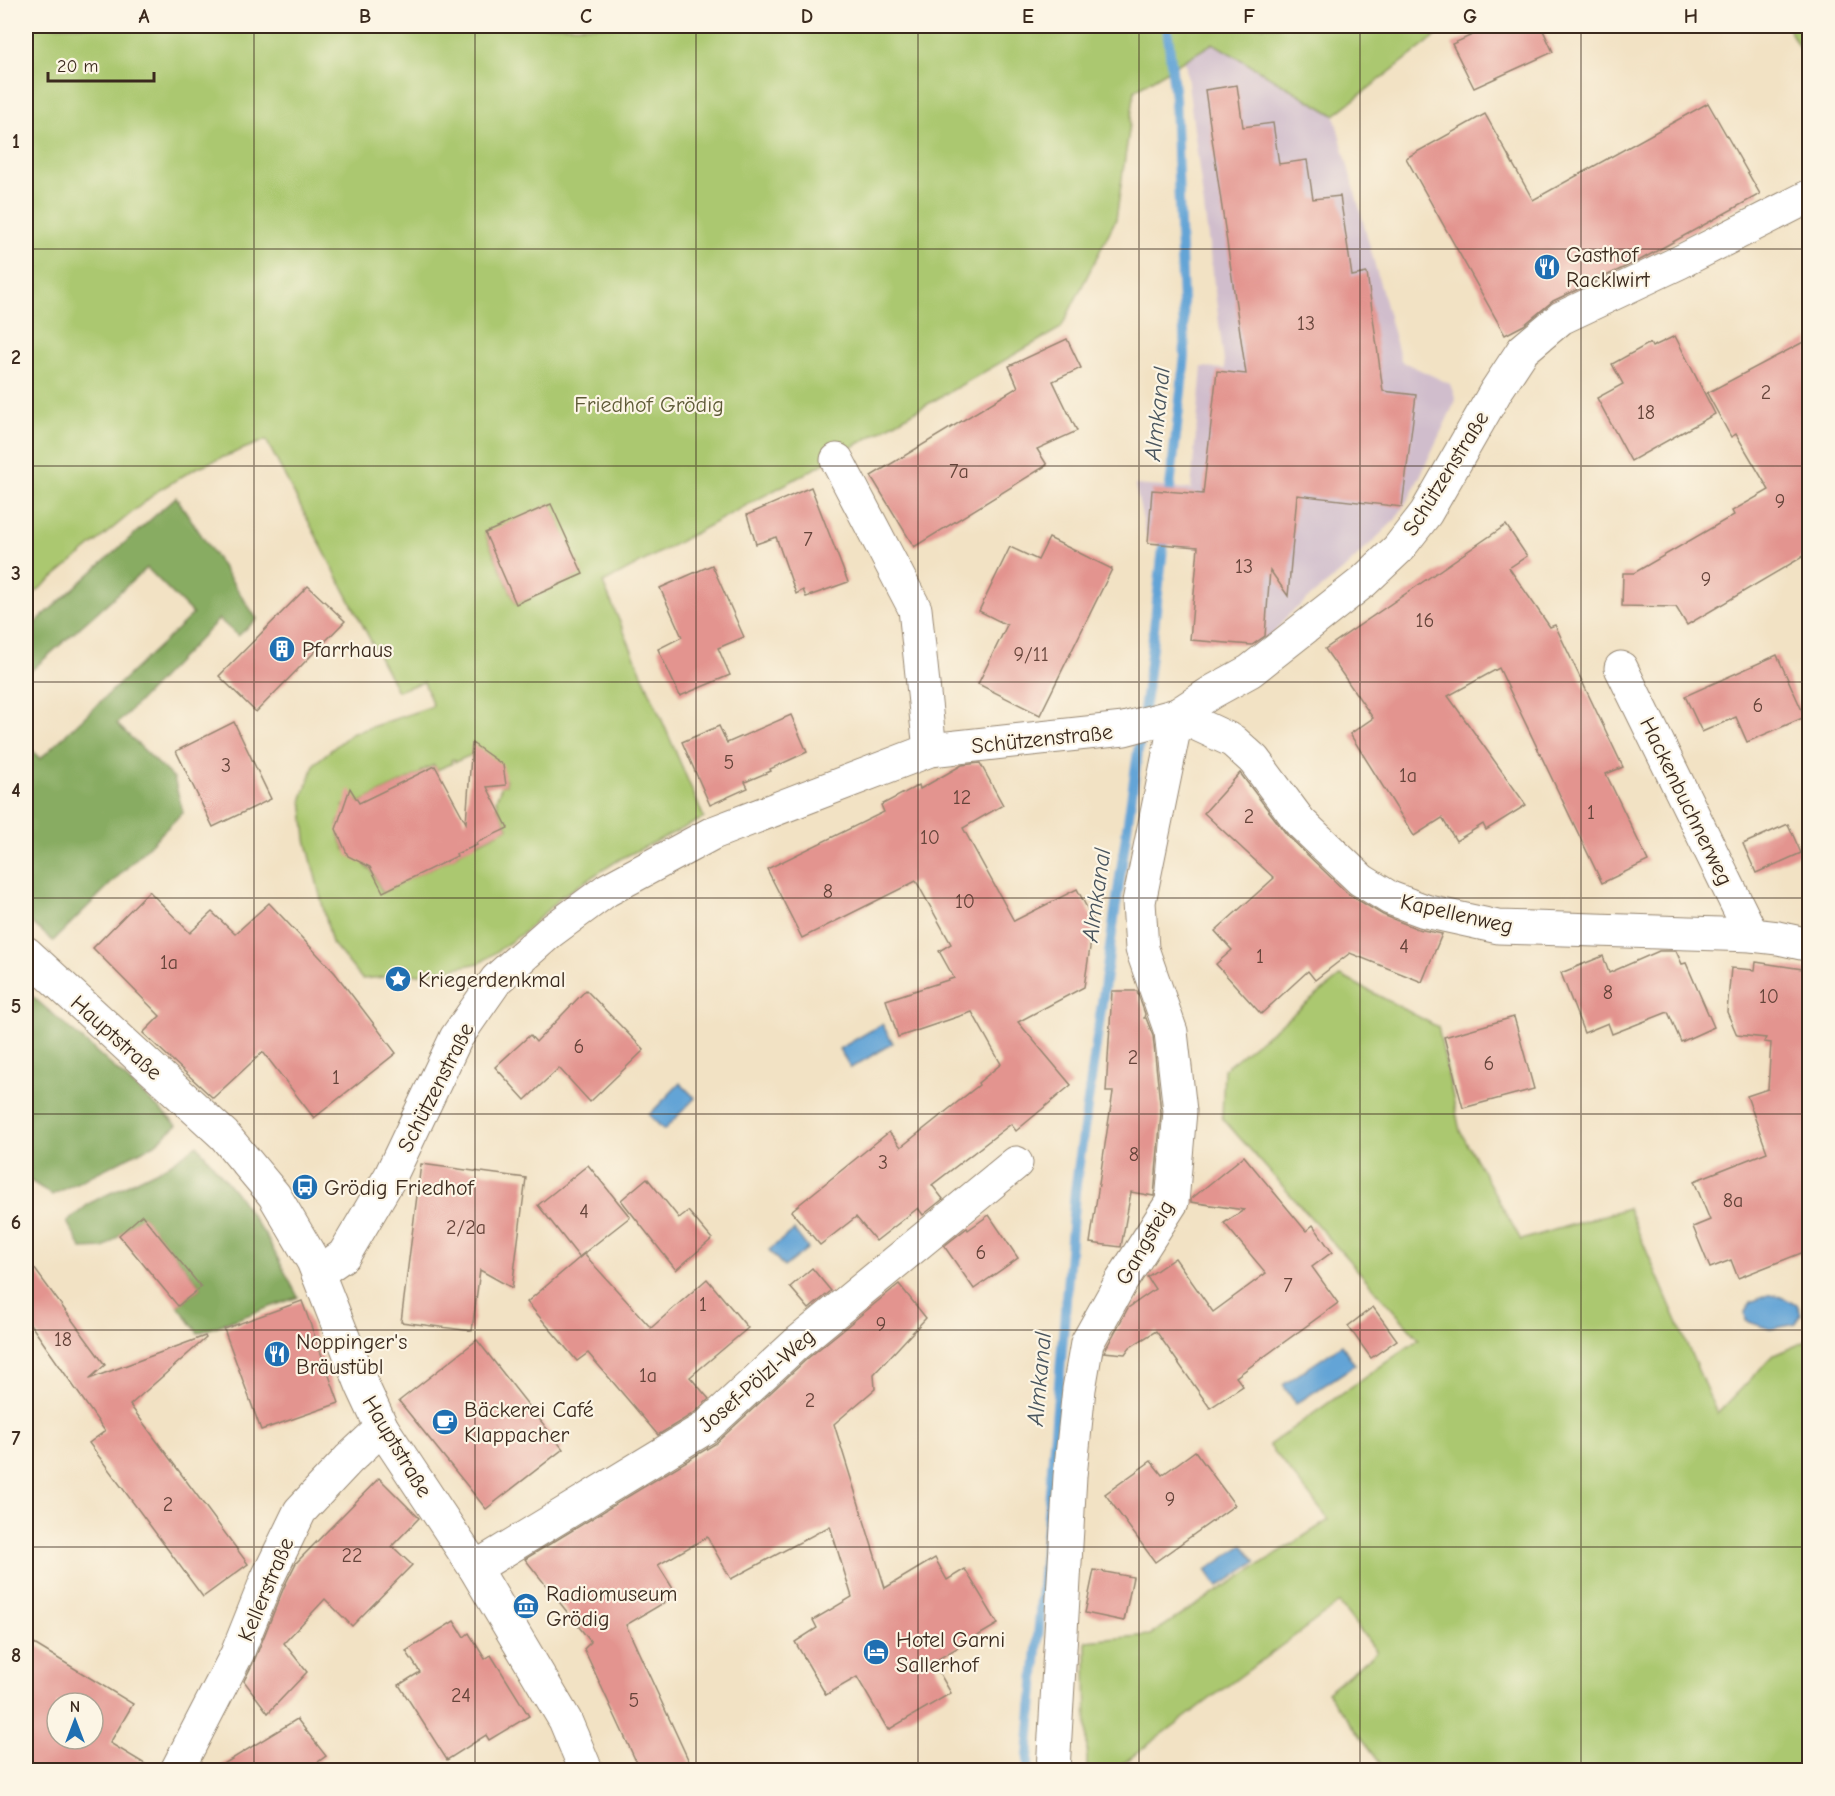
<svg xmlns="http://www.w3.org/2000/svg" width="1835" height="1796" viewBox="0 0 1835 1796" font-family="'Comic Neue',sans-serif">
  <rect width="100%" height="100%" fill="#fcf5e5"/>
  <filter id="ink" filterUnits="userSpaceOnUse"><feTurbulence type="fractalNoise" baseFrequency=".0167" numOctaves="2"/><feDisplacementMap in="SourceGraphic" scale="12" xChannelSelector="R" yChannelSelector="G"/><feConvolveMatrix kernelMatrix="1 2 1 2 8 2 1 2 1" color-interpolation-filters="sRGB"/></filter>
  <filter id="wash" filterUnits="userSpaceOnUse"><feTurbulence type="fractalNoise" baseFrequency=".008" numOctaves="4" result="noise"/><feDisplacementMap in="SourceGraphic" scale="24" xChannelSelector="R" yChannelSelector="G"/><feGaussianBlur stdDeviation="1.35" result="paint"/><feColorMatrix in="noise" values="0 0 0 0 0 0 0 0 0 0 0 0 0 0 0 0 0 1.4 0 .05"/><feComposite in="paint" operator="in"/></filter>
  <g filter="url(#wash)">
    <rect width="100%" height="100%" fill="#f2e2c4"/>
    <polygon fill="#d0bdcc" points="1213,43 1334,115 1401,361 1450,384 1456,400 1412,493 1395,520 1342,571 1287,616 1264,646 1190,640 1198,548 1148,543 1135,485 1191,489 1202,367 1225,369 1185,60"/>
    <g fill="#abc86f" stroke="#737946" stroke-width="1.5" fill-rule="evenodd">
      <path d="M26,26h1423l-115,89 -121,-72 -78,47 -19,129 -55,109 -240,137 -218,118 101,235 -84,41 -58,37 -39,37 -43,30 -59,11 -59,5 -30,-36 -26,-104 -4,-41 13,-35 36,-29 82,-28 -9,-24 -27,9 -131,-251 -70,28 -37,22 -133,110zM551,504l31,70 -66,30 -31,-70zM471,755l35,25v5h-4l-6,15 2,3 -1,3 11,22 -52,26v2l-74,36 -12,-24 -2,1 -3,-5 -20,-14 -7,-16 2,-2 -3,-6 2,-6 8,-5 -4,-9 14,-6 2,3 62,-30v-2l13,-6 3,5 15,-7 -1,-3 3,-1 1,3z"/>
      <polygon points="1787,26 1809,26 1809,65"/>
      <polygon points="1341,976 1438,1027 1460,1131 1521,1240 1628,1208 1717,1414 1774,1355 1809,1340 1809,1770 1386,1770 1327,1692 1377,1652 1339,1603 1114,1770 1087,1770 1086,1641 1150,1635 1329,1520 1269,1445 1419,1339 1222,1118 1224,1069"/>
    </g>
    <g fill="#88ac62" stroke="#626b40" stroke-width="1.5">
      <polygon points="176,497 257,619 238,636 219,619 117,724 174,779 183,812 53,941 26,918 26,743 40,759 193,614 147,568 26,675 26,631"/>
      <polygon points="26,991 92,1048 177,1125 155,1144 52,1195 26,1178"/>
      <polygon points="197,1145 236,1193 267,1238 298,1297 198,1333 178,1306 201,1287 142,1216 104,1248 82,1249 67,1222 90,1203 170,1164"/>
    </g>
    <g fill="#63a4d6" stroke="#4f677a" stroke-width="1.5">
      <polygon points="882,1024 893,1043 851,1068 839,1049"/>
      <polygon points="680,1083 695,1098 664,1130 649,1115"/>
      <polygon points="794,1230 808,1248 784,1267 769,1250"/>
      <polygon points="1768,1295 1776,1295 1797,1304 1801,1314 1796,1324 1770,1329 1746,1321 1745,1312 1751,1302"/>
      <polygon points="1342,1345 1355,1365 1296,1404 1283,1385"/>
      <polygon points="1243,1545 1256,1562 1218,1587 1206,1570"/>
    </g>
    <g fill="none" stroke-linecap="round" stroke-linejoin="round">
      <g stroke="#63a4d6" stroke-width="10">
        <polyline points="1167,26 1175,98 1185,356 1168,504"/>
        <polyline points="1028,1770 1028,1758 1075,1191 1147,689 1165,531"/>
      </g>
    </g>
    <g id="blocks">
      <g fill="#e3948f" fill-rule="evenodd">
        <polygon points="1492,26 1541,26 1553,52 1474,88 1452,44"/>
        <polygon points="1237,85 1243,127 1273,123 1279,164 1307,160 1313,199 1340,196 1352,276 1367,273 1383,391 1416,395 1402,507 1297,495 1288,596 1270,570 1265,636 1252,645 1190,640 1198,547 1148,543 1152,490 1203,494 1217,371 1246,374 1205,90"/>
        <polygon points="1708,103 1760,194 1642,259 1553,301 1524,325 1505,335 1406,158 1485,114 1533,200"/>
        <polygon points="1675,336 1715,414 1631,461 1597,398 1623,384 1612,364 1650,343 1652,347"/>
        <polygon points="1067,339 1081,368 1053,381 1077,431 1037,449 1047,465 914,547 871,476 1018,387 1009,366"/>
        <polygon points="1809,339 1809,553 1687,625 1676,607 1622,606 1623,573 1634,573 1734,515 1732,511 1769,490 1736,434 1731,437 1707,393"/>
        <polygon points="811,487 848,582 806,597 803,590 796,594 776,537 756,544 747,515"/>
        <polygon points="551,504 583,574 516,604 485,533"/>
        <polygon points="1506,525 1527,556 1509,568 1550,627 1555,625 1623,767 1606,774 1648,861 1602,883 1499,668 1448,696 1526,805 1486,830 1483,824 1456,841 1442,818 1414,836 1350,734 1373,718 1325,649"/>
        <polygon points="1049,538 1112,569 1040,715 978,684 1007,625 979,611 1010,547 1038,560"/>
        <polygon points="712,565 744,637 718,648 730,675 680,696 658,649 682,637 660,588"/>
        <polygon points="308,586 345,621 256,712 219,676"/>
        <polygon points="1777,655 1805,717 1747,742 1736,717 1702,732 1685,696"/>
        <polygon points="791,715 807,752 770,769 771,771 745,782 748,788 710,805 682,742 719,726 727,743"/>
        <polygon points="234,722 271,799 213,827 176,751"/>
        <polygon points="472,743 503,765 506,785 487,787 508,828 476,843 477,845 456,854 457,856 383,892 370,867 348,856 336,829 350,788 359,803 435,766 466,823"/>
        <polygon points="980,763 1003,805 963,828 1014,921 1077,889 1094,921 1084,987 1018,1022 1071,1085 1016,1131 1011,1124 932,1185 943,1199 923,1215 918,1208 876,1241 856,1217 820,1245 791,1211 889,1132 901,1147 979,1085 978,1083 1001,1064 972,1012 898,1037 886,1000 954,978 939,951 951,944 916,881 802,938 767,869 884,812 881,805 919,785 920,789 962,765"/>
        <polygon points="1240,773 1287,835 1348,894 1383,915 1418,929 1442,934 1422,982 1350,953 1315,980 1308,971 1261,1014 1216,964 1232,950 1215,931 1274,878 1204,813"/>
        <polygon points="1788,824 1801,853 1756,873 1743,844"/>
        <polygon points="149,891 190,933 212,912 235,934 269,903 335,973 396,1053 314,1118 263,1052 213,1098 143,1033 160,1016 93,948"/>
        <polygon points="1659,951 1676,951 1682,964 1686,963 1714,1027 1681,1042 1668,1012 1612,1034 1608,1023 1584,1033 1561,973 1603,956 1609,973"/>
        <polygon points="1756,962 1809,970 1809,1250 1738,1278 1731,1260 1710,1268 1693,1227 1710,1220 1694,1181 1767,1152 1747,1096 1768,1089 1771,1043 1764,1042 1766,1038 1737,1035 1727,1012 1731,968 1755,970"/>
        <polygon points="586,990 644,1050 590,1102 559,1068 525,1100 495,1067 530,1035 536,1042"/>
        <polygon points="1112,991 1137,991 1145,1014 1144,1018 1146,1018 1153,1036 1161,1113 1154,1196 1131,1192 1121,1247 1090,1243 1113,1092 1106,1092"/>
        <polygon points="1514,1017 1534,1089 1463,1108 1444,1037"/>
        <polygon points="1244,1156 1306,1231 1313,1225 1332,1252 1312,1267 1338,1303 1236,1377 1243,1386 1210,1408 1156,1331 1130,1347 1125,1354 1104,1352 1128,1308 1155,1289 1147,1277 1175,1258 1213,1312 1266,1273 1224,1223 1244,1210 1191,1202 1191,1199"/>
        <polygon points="421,1164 526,1178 512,1288 480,1270 472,1331 401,1322"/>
        <polygon points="588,1165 630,1217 579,1257 538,1205"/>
        <polygon points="647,1178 679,1218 688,1211 712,1239 676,1270 621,1200"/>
        <polygon points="142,1215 201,1287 178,1306 119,1235"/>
        <polygon points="989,1215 1018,1258 974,1289 944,1246 967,1228 968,1230"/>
        <polygon points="584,1254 651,1328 707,1279 748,1328 690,1377 709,1399 694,1413 658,1435 588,1353 577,1361 527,1302"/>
        <polygon points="26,1257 105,1365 89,1379 205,1336 206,1338 130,1405 248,1564 203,1597 89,1443 105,1431 26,1318"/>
        <polygon points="812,1268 831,1291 809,1309 790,1287"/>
        <polygon points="899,1284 926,1318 874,1374 875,1389 834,1424 885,1588 935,1558 947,1580 965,1569 998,1624 933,1662 951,1693 888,1730 857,1677 826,1695 795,1642 817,1628 813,1620 852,1597 830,1526 731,1579 707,1537 658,1565 677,1595 626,1625 693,1770 640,1770 584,1649 591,1642 525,1559 715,1444 808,1358"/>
        <polygon points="302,1301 339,1403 261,1430 224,1329"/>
        <polygon points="1373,1307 1397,1340 1371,1358 1348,1326"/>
        <polygon points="477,1340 563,1449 486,1509 399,1401"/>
        <polygon points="1195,1451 1235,1505 1155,1562 1105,1494 1151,1461 1162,1475"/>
        <polygon points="379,1478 419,1518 392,1546 412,1565 352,1626 325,1599 284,1643 307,1672 268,1713 244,1681 254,1661 284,1587 296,1563"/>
        <polygon points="1094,1570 1133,1577 1124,1621 1085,1613"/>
        <polygon points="454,1621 464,1637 469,1633 485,1659 491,1655 529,1716 489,1740 486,1735 447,1760 399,1685 420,1672 406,1651"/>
        <path d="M26,1639l107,65 -23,39 45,27h-129zM57,1703h36v36h-36z"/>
        <polygon points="297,1719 326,1756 307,1770 214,1770"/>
      </g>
    </g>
  </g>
  <g filter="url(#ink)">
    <use href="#blocks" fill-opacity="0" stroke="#968671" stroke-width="1.5"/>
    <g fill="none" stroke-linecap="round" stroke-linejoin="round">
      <defs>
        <g id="minor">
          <polyline points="837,460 915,609 930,750"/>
          <polyline points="1621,668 1752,935"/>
          <polyline points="1177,715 1233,741 1254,760 1300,822 1361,880 1390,898 1425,911 1498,927 1752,935 1778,938 1810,945"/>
          <polyline points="318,1273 344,1255 390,1177 456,1038 497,979 550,932 607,890 713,833 930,750 1124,729 1177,715 1212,692 1250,671 1363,582 1398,549 1426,513 1496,391 1523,350 1561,318 1680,262 1810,196"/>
          <polyline points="475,1568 705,1428 796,1344 1016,1163"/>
          <polyline points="177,1770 237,1654 267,1579 300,1511 349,1459 382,1428"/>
          <polyline points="1053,1770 1070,1476 1079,1389 1087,1343 1121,1282 1172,1202 1180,1111 1171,1032 1142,949 1139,902 1177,715"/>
        </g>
        <polyline id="major" points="26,953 224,1135 274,1195 313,1261 362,1385 382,1428 475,1568 565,1720 586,1770"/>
      </defs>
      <use href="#minor" stroke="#968671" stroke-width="35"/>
      <use href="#major" stroke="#968671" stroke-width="35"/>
      <use href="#minor" stroke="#fff" stroke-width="33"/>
      <use href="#major" stroke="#fff" stroke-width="33"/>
    </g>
  </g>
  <path fill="none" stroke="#3b2a1e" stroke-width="1.5" stroke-opacity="0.55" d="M254,26v1744M475,26v1744M696,26v1744M918,26v1744M1139,26v1744M1360,26v1744M1581,26v1744M26,249h1784M26,466h1784M26,682h1784M26,898h1784M26,1114h1784M26,1330h1784M26,1547h1784"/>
  <defs>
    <symbol id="restaurant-disc" viewBox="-11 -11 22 22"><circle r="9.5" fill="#1f6fb2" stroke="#fcf5e5"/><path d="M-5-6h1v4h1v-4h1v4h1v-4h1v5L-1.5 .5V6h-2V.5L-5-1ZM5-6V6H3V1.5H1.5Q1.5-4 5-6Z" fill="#fff"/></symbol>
    <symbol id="building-disc" viewBox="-11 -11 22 22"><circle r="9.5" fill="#1f6fb2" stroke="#fcf5e5"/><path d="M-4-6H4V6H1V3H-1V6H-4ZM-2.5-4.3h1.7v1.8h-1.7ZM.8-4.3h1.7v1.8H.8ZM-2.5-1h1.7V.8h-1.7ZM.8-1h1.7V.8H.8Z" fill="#fff"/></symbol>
    <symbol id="sight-disc" viewBox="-11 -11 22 22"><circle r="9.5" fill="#1f6fb2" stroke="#fcf5e5"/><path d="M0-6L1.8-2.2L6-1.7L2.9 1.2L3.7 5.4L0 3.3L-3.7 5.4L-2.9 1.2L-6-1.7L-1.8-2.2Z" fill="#fff"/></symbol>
    <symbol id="bus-disc" viewBox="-11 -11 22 22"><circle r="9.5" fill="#1f6fb2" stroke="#fcf5e5"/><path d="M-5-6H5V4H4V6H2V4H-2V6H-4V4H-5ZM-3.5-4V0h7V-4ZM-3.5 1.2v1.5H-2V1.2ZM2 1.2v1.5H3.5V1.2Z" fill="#fff"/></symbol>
    <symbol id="cafe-disc" viewBox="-11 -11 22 22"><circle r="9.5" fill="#1f6fb2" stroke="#fcf5e5"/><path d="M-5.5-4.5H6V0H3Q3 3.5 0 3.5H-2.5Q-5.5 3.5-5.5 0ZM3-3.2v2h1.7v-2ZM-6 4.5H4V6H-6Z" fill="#fff"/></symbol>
    <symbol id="museum-disc" viewBox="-11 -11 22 22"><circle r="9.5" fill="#1f6fb2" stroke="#fcf5e5"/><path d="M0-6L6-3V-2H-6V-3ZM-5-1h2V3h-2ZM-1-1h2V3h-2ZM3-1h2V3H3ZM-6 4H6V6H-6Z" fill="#fff"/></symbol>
    <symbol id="hotel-disc" viewBox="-11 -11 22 22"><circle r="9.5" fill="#1f6fb2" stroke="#fcf5e5"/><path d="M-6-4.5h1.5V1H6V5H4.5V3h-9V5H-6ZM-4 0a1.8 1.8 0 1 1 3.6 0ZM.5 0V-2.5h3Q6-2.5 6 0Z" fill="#fff"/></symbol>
  </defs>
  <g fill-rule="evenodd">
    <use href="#restaurant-disc" x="1532" y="252" width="30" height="30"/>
    <use href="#building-disc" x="267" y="634" width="30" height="30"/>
    <use href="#sight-disc" x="383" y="964" width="30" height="30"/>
    <use href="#bus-disc" x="290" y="1172" width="30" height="30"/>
    <use href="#restaurant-disc" x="262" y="1339" width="30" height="30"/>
    <use href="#cafe-disc" x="430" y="1407" width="30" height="30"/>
    <use href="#museum-disc" x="511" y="1591" width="30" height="30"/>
    <use href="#hotel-disc" x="861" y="1637" width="30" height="30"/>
  </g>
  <g text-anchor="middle" stroke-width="4.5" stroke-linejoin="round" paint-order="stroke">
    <g font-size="20" fill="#65443a">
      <text x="1306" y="330">13</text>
      <text x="1766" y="399">2</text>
      <text x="1646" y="419">18</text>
      <text x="959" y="478">7a</text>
      <text x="1780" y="508">9</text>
      <text x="808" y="546">7</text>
      <text x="1244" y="573">13</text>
      <text x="1706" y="586">9</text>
      <text x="1425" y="627">16</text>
      <text x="1031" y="661">9/11</text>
      <text x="1758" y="712">6</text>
      <text x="729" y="769">5</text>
      <text x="226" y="772">3</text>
      <text x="1408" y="782">1a</text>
      <text x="962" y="804">12</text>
      <text x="1591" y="819">1</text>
      <text x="1249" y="823">2</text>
      <text x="930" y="844">10</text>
      <text x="828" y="898">8</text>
      <text x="965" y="908">10</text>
      <text x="1404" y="953">4</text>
      <text x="1260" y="963">1</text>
      <text x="169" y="969">1a</text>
      <text x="1608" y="999">8</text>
      <text x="1769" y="1003">10</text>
      <text x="579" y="1053">6</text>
      <text x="1133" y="1064">2</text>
      <text x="1489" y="1070">6</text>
      <text x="336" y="1084">1</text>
      <text x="1134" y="1161">8</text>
      <text x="883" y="1169">3</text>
      <text x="1733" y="1207">8a</text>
      <text x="584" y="1218">4</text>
      <text x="466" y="1234">2/2a</text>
      <text x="981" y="1259">6</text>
      <text x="1288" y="1292">7</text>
      <text x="703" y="1311">1</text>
      <text x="881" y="1331">9</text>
      <text x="63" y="1346">18</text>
      <text x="648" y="1382">1a</text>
      <text x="810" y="1407">2</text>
      <text x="1170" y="1506">9</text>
      <text x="168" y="1511">2</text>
      <text x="352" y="1562">22</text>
      <text x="461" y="1702">24</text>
      <text x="634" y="1707">5</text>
    </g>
    <g font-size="22" fill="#3b2a1e" stroke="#fcf5e5" text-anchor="start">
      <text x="1566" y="262">Gasthof<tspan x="1566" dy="25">Racklwirt</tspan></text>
      <text x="302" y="657">Pfarrhaus</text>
      <text x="418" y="987">Kriegerdenkmal</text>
      <text x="324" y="1195">Grödig Friedhof</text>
      <text x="296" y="1349">Noppinger's<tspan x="296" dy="25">Bräustübl</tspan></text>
      <text x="464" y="1417">Bäckerei Café<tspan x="464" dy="25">Klappacher</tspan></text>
      <text x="546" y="1601">Radiomuseum<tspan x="546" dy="25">Grödig</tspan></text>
      <text x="896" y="1647">Hotel Garni<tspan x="896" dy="25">Sallerhof</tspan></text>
    </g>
    <g font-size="22" fill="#5d5936" stroke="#fcf5e5">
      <text x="649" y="412">Friedhof Grödig</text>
    </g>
    <g font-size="22" fill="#3b2a1e" stroke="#fcf5e5">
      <text transform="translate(1445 473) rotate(-58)" y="8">Schützenstraße</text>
      <text transform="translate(1042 738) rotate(-6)" y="8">Schützenstraße</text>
      <text transform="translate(1687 801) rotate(64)" y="8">Hackenbuchnerweg</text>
      <text transform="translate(1457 913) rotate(13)" y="8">Kapellenweg</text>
      <text transform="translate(117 1037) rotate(42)" y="8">Hauptstraße</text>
      <text transform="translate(435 1087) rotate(-63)" y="8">Schützenstraße</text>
      <text transform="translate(1144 1242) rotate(-60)" y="8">Gangsteig</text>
      <text transform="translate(756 1380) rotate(-41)" y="8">Josef-Pölzl-Weg</text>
      <text transform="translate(398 1446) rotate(59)" y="8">Hauptstraße</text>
      <text transform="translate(265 1589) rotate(-67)" y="8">Kellerstraße</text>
    </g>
    <g font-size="24" font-style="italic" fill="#49555e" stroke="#fcf5e5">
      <text transform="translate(1157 414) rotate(-84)" y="8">Almkanal</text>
      <text transform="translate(1096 895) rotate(-82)" y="8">Almkanal</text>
      <text transform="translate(1039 1379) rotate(-85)" y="8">Almkanal</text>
    </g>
  </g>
  <rect width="1835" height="1796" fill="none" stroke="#fcf5e5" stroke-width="66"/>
  <g transform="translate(75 1721)"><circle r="28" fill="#fcf5e5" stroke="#afa495" stroke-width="1.5"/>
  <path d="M0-4.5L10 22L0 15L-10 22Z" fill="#1f6fb2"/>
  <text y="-9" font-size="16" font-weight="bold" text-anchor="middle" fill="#3b2a1e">N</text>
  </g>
  <path d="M48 72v9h106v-9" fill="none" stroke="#3b2a1e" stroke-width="3"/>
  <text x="57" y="72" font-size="18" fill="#3b2a1e" stroke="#fcf5e5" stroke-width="4.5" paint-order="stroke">20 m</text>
  <rect x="33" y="33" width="1769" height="1730" fill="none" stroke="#3b2a1e" stroke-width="2"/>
  <g font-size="20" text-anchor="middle" font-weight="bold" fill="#3b2a1e">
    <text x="144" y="23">A</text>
    <text x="365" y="23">B</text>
    <text x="586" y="23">C</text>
    <text x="807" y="23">D</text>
    <text x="1028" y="23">E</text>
    <text x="1249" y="23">F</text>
    <text x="1470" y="23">G</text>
    <text x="1691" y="23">H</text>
    <text x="16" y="148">1</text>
    <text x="16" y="364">2</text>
    <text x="16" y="580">3</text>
    <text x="16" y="797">4</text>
    <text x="16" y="1013">5</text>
    <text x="16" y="1229">6</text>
    <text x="16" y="1445">7</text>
    <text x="16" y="1662">8</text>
  </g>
</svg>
